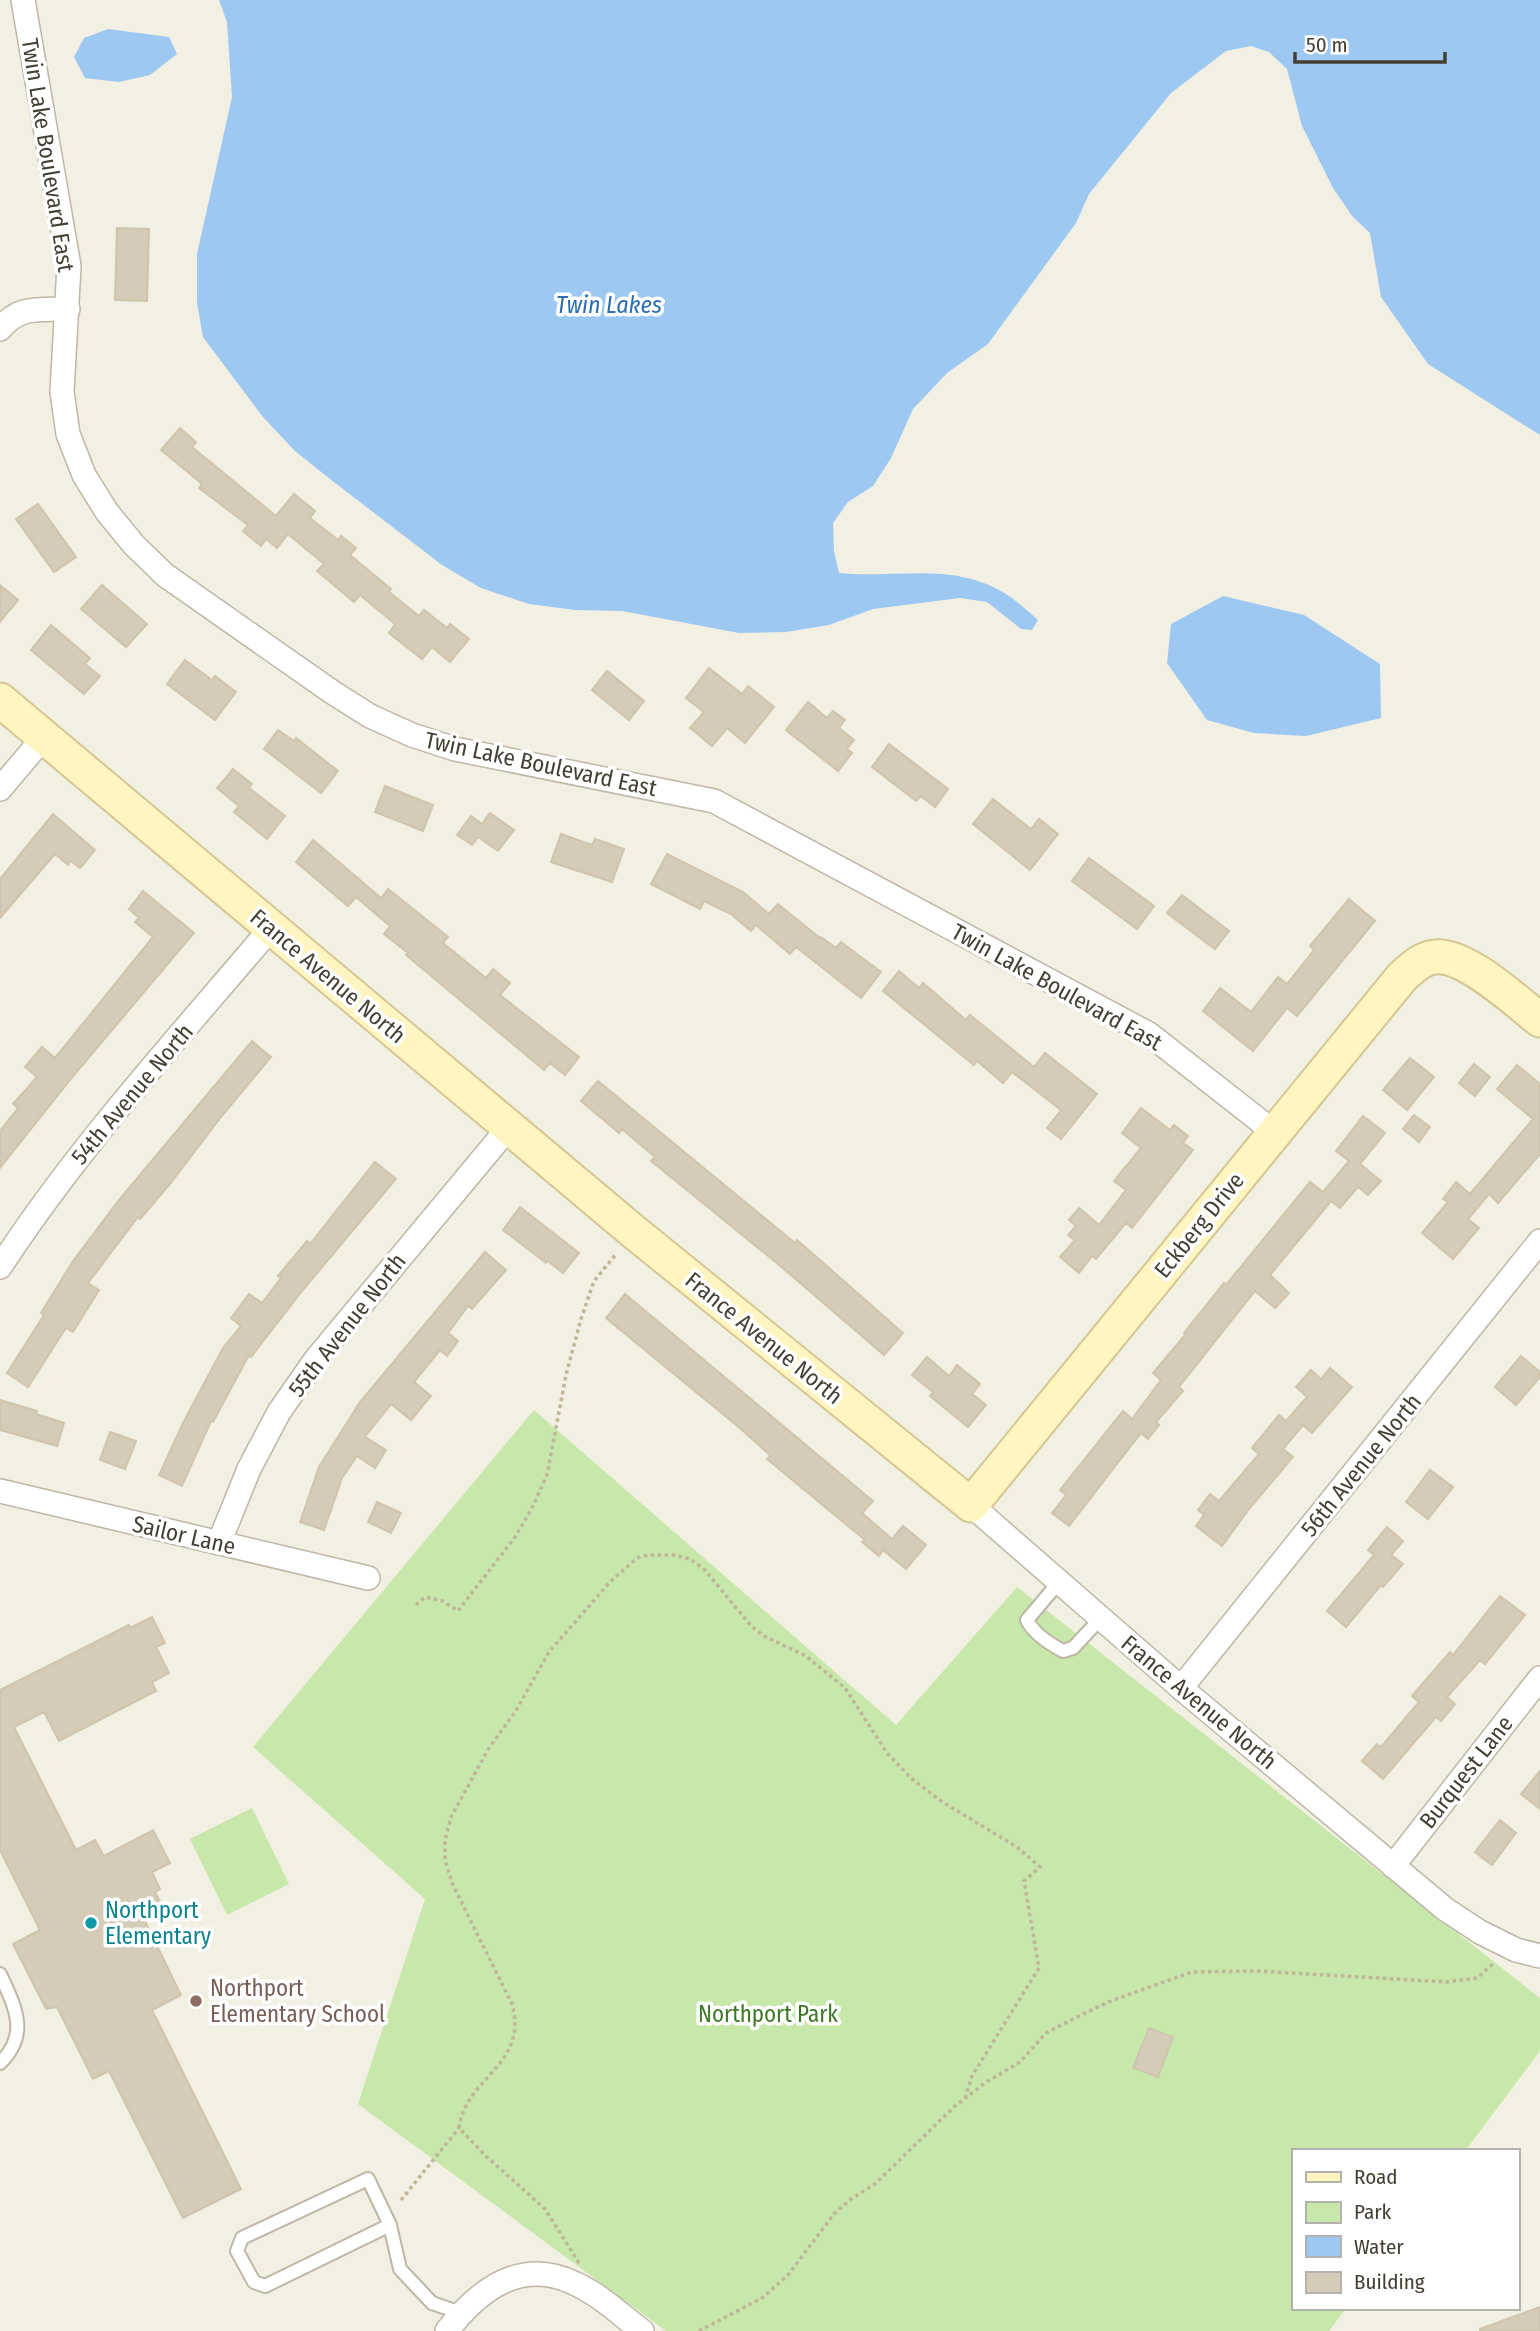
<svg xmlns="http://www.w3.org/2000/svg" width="1540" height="2331" viewBox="0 0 1540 2331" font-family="'Fira Sans Condensed',sans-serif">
  <rect width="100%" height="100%" fill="#f2efe3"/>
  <g fill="#c7e8aa">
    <polygon points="534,1410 896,1725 1017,1587 1540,1998 1540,2051 1465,2151 1293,2151 1293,2308 1346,2308 1329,2331 666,2331 358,2104 425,1899 253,1747"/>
    <polygon points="252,1808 289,1884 227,1915 190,1839"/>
  </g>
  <g fill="#9dc8f2">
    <path d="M219,0h1321v435l-112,-71 -47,-67 -11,-64 -18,-17 -19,-28 -31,-62 -15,-57 -18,-17 -18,-6 -25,5 -55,42 -82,101 -13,29 -88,121 -41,29 -34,36 -22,49 -18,28 -25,16 -15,21 1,28 5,22c59,6 116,-13 170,23 10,7 20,16 29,24l-6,10 -11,-1 -34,-27 -27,-4 -87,11 -44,16 -43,7 -47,1 -117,-22 -47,-1 -46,-6 -48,-16 -39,-23 -112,-86 -35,-28 -32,-34 -60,-80 -6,-34v-49l35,-157 -5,-75z"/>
    <polygon points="108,29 169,37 177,54 150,75 119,82 85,78 74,57 84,38"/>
    <polygon points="1223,596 1304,615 1380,664 1381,718 1306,736 1254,733 1207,720 1167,663 1171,624"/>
  </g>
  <g fill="#d4cbb9" stroke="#cfc4ac" stroke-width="2">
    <polygon points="117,228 149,229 147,301 115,300"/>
    <polygon points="180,428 196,442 192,447 276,516 294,494 315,511 310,518 338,540 341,536 356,548 350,555 391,589 389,592 419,616 424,610 447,628 450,624 469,639 450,662 432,647 422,659 389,633 395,624 360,595 354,602 317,571 324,564 288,534 277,548 266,539 261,546 243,531 248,525 199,488 202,484 161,450"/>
    <polygon points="38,504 76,557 54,572 16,519"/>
    <polygon points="0,585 18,600 0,622"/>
    <polygon points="102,585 147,624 126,647 81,609"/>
    <polygon points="51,625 90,658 85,664 100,676 84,694 31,650"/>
    <polygon points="185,660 212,680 215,676 236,692 215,720 167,684"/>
    <polygon points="709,668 742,694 748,686 774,707 745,743 727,728 712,746 690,728 704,712 686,698"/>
    <polygon points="607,671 644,701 629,720 592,690"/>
    <polygon points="808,702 827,718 833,711 845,720 839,728 854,740 847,749 852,753 838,771 786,730"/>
    <polygon points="278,730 294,741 296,738 338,771 321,793 264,749"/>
    <polygon points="889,744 948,789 935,807 921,796 916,801 872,767"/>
    <polygon points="233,769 252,784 249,788 285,816 267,839 234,812 239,806 217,788"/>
    <polygon points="385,786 433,805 423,831 375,812"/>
    <polygon points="993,799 1031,829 1039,819 1058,834 1030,870 973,824"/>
    <polygon points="490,813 514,830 498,851 478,837 472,845 457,835 471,816 482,824"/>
    <polygon points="53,814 95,850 80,868 71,861 68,865 55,854 0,918 0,879"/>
    <polygon points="561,834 592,845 595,839 624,849 612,882 551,862"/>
    <polygon points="313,840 381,898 388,889 448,937 443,943 486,978 493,969 510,983 500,995 579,1057 565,1075 550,1063 544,1070 406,955 408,953 384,934 390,926 356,897 348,906 296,862"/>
    <polygon points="667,854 743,892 769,914 778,904 820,938 821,937 836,948 841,942 881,972 861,998 796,947 790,954 756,925 751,931 731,914 704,901 700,909 651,884"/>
    <polygon points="1089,858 1154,906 1137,929 1072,881"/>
    <polygon points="143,891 194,933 74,1075 0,1168 0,1131 18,1108 13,1104 37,1077 25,1067 42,1047 55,1058 153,937 135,922 139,918 129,909"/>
    <polygon points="1182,895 1229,931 1215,949 1167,913"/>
    <polygon points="1349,899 1375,921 1297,1016 1287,1008 1253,1051 1203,1011 1220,988 1251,1012 1278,977 1287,984 1314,950 1310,946"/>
    <polygon points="899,971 919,988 923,983 966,1020 970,1015 1034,1067 1045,1053 1097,1094 1061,1139 1047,1128 1061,1110 1012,1072 1003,1083 977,1061 974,1065 883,991"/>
    <polygon points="252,1041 271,1057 221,1117 169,1185 140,1219 138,1217 88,1283 99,1290 73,1332 66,1328 28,1387 7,1373 44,1315 41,1313 73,1261 118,1201"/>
    <polygon points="1410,1058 1434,1077 1407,1110 1383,1090"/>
    <polygon points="1474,1064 1490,1077 1475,1096 1459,1083"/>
    <polygon points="1517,1065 1540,1084 1540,1154 1498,1203 1489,1194 1468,1219 1479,1228 1453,1259 1422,1233 1448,1202 1443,1199 1456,1182 1470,1194 1533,1119 1497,1089"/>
    <polygon points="598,1081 795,1243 797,1240 903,1333 884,1355 778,1264 651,1161 655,1157 622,1129 619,1133 581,1101"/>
    <polygon points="1141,1108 1170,1130 1174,1125 1188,1136 1183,1143 1193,1150 1132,1228 1126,1223 1096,1259 1092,1256 1079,1273 1060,1257 1075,1240 1068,1235 1076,1226 1069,1220 1079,1208 1099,1225 1126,1190 1114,1181 1141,1148 1122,1133"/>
    <polygon points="1414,1115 1430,1127 1419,1142 1403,1129"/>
    <polygon points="1363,1116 1385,1133 1360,1164 1381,1181 1368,1195 1358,1187 1340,1208 1331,1201 1270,1275 1289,1293 1275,1308 1255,1291 1179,1387 1183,1391 1156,1422 1159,1425 1148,1439 1141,1433 1069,1526 1052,1513 1066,1495 1060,1490 1123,1411 1132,1419 1161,1380 1153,1373 1186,1334 1184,1333 1224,1283 1226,1285 1310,1182 1323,1192 1349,1161 1336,1151"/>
    <polygon points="375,1162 396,1179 302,1291 251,1357 249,1355 213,1422 211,1421 182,1486 159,1475 184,1421 223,1348 241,1326 231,1318 249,1294 262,1303 281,1278 278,1276 307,1241 310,1244"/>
    <polygon points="520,1207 579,1253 563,1273 548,1261 546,1263 503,1230"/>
    <polygon points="485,1252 506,1270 472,1309 468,1306 448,1333 458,1341 447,1356 440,1350 414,1382 431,1396 411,1420 391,1404 365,1437 386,1450 375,1468 357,1456 342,1478 324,1530 300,1522 319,1467 360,1402"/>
    <polygon points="625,1294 873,1501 862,1513 892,1539 903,1526 926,1545 906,1569 883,1550 879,1556 862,1542 865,1540 767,1459 771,1456 741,1429 606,1318"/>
    <polygon points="1521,1356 1540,1372 1540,1377 1516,1405 1495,1387"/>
    <polygon points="927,1357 949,1376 957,1365 980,1384 972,1394 986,1405 968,1427 930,1396 933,1392 912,1375"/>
    <polygon points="1330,1368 1352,1387 1312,1433 1303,1425 1283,1449 1293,1457 1249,1509 1222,1546 1196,1526 1204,1515 1198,1510 1210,1494 1219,1501 1259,1454 1252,1448 1279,1415 1286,1421 1307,1397 1296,1387 1311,1370 1321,1379"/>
    <polygon points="0,1400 37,1411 36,1414 64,1423 57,1446 0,1430"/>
    <polygon points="110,1432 136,1441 125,1469 100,1460"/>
    <polygon points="1430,1470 1453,1487 1428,1519 1406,1502"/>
    <polygon points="377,1502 401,1513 391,1533 368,1522"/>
    <polygon points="1387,1527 1403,1541 1391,1555 1403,1564 1383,1587 1381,1585 1346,1627 1327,1611 1374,1555 1368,1550"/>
    <polygon points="1500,1596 1525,1615 1485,1664 1480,1660 1447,1697 1455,1704 1441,1721 1436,1717 1383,1779 1362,1761 1377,1744 1381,1747 1419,1702 1412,1696 1450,1652 1453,1655"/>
    <polygon points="152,1617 165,1643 156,1647 169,1673 152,1682 156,1691 59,1741 44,1712 14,1727 76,1850 95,1840 104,1856 153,1830 170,1863 152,1872 160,1889 155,1892 162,1905 142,1915 181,1995 152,2010 241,2189 183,2218 109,2071 93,2079 57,2007 46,2009 13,1944 40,1930 0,1850 0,1690 129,1625 130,1628"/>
    <polygon points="1540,1771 1540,1809 1521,1794"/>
    <polygon points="1500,1820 1516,1833 1492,1865 1475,1852"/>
    <polygon points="1149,2028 1173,2037 1158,2077 1133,2068"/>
    <polygon points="1540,2307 1540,2331 1480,2331 1480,2329"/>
  </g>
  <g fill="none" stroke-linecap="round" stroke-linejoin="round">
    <defs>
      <g id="lane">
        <path d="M1059,1582l-32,38c6,13 23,24 36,31l10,-3 28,-30"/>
        <path d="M0,1974c15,33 30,60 0,89"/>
        <polyline points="390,2225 368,2179 242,2238 237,2251 254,2282 265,2286 390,2225 400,2269 432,2303 461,2313"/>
      </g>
      <g id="street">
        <polyline points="23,0 69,266 62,392 68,434 84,475 107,512 134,545 165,575 332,692 370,716 412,735 455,749 714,801 1149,1034 1274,1132"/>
        <path d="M0,329c20,-24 39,-19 68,-20"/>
        <polyline points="0,789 44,737"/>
        <path d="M0,1267c79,-121 178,-229 271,-339"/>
        <polyline points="0,1491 368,1578"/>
        <polyline points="971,1505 1181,1688 1445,1909 1480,1932 1516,1950 1540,1956"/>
        <polyline points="219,1543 249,1469 279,1412 316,1359 509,1127"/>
        <polyline points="1181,1688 1540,1241"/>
        <polyline points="1393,1866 1540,1678"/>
        <path d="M447,2331c32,-42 75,-74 129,-47 24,11 45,31 66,47"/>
      </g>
      <path id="secondary" d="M0,700l634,532 337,273 431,-528c10,-9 19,-18 32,-20 30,-5 83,45 106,63"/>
    </defs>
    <use href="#lane" stroke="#beb7a6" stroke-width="16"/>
    <use href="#street" stroke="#beb7a6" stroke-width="26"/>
    <use href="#secondary" stroke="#d4c792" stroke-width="37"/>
    <g stroke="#c0b597" stroke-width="3.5" stroke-dasharray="3.5 3.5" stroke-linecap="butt">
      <polyline points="416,1605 425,1597 443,1601 458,1611 515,1537 532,1508 547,1475 566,1375 581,1319 594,1281 617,1253"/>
      <polyline points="401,2200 459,2128"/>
      <path d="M579,2263l-34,-54 -59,-53 -27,-28c6,-51 70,-62 53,-124l-60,-121 -7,-23v-20l6,-23 38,-69 26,-36 34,-60 61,-70 27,-24 11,-3h26l16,4 15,11 46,56 13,10 42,20 39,32 42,65 25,26 29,22 76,46 23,20 -16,14 15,87 -67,108 -7,22"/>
      <polyline points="699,2331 762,2298 788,2275 834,2214 851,2199 875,2184 955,2106 985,2083 1020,2062 1046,2033 1081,2015 1113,2000 1192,1972 1257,1971 1447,1982 1477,1978 1494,1963"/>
    </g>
    <use href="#lane" stroke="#fff" stroke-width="12"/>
    <use href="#street" stroke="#fff" stroke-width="23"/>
    <use href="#secondary" stroke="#fff5c1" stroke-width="33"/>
  </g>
  <circle fill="#0f9aa8" stroke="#fff" stroke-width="2.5" cx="91" cy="1923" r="7"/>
  <circle fill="#8d6e63" stroke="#fff" stroke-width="2.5" cx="196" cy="2001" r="7"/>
  <g text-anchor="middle" stroke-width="7" stroke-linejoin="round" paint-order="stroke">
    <g font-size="23" fill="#443f33" stroke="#fff">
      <text transform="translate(48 155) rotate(81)" y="8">Twin Lake Boulevard East</text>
      <text transform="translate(541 764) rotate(12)" y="8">Twin Lake Boulevard East</text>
      <text transform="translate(328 976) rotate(40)" y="8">France Avenue North</text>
      <text transform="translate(1057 987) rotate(29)" y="8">Twin Lake Boulevard East</text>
      <text transform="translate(132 1094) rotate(-50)" y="8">54th Avenue North</text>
      <text transform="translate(1199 1225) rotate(-51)" y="8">Eckberg Drive</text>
      <text transform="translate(347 1325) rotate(-52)" y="8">55th Avenue North</text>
      <text transform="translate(764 1338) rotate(39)" y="8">France Avenue North</text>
      <text transform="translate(1361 1465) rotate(-51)" y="8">56th Avenue North</text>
      <text transform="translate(184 1535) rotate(13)" y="8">Sailor Lane</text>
      <text transform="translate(1199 1702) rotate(40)" y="8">France Avenue North</text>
      <text transform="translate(1466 1772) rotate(-52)" y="8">Burquest Lane</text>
    </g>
    <g font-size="23" fill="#0d838f" stroke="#fff" text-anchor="start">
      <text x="105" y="1918">Northport<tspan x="105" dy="26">Elementary</tspan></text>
    </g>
    <g font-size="23" fill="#785e54" stroke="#fff" text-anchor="start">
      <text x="210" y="1996">Northport<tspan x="210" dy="26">Elementary School</tspan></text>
    </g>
    <g font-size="23" fill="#3e7726" stroke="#fff">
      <text x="768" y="2022">Northport Park</text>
    </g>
    <g font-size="24" font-style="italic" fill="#2b6eb2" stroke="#fff">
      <text x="609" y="313">Twin Lakes</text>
    </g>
  </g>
  <rect x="1292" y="2149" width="228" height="161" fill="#ffffff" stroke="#b4b2ad" stroke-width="2"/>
  <rect x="1306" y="2172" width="35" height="10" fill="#fff5c1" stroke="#b4b2ad" stroke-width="2"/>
  <text x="1354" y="2184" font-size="21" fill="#443f33">Road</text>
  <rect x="1306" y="2202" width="35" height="21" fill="#c7e8aa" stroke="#b4b2ad" stroke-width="2"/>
  <text x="1354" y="2219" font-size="21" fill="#443f33">Park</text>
  <rect x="1306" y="2236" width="35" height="21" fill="#9dc8f2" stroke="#b4b2ad" stroke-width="2"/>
  <text x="1354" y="2254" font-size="21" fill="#443f33">Water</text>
  <rect x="1306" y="2272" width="35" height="21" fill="#d4cbb9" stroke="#b4b2ad" stroke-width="2"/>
  <text x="1354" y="2289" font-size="21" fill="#443f33">Building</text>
  <path d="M1295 52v10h150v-10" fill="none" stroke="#443f33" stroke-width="3.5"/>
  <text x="1306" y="52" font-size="21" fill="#443f33" stroke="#ffffff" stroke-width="5" paint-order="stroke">50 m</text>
</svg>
